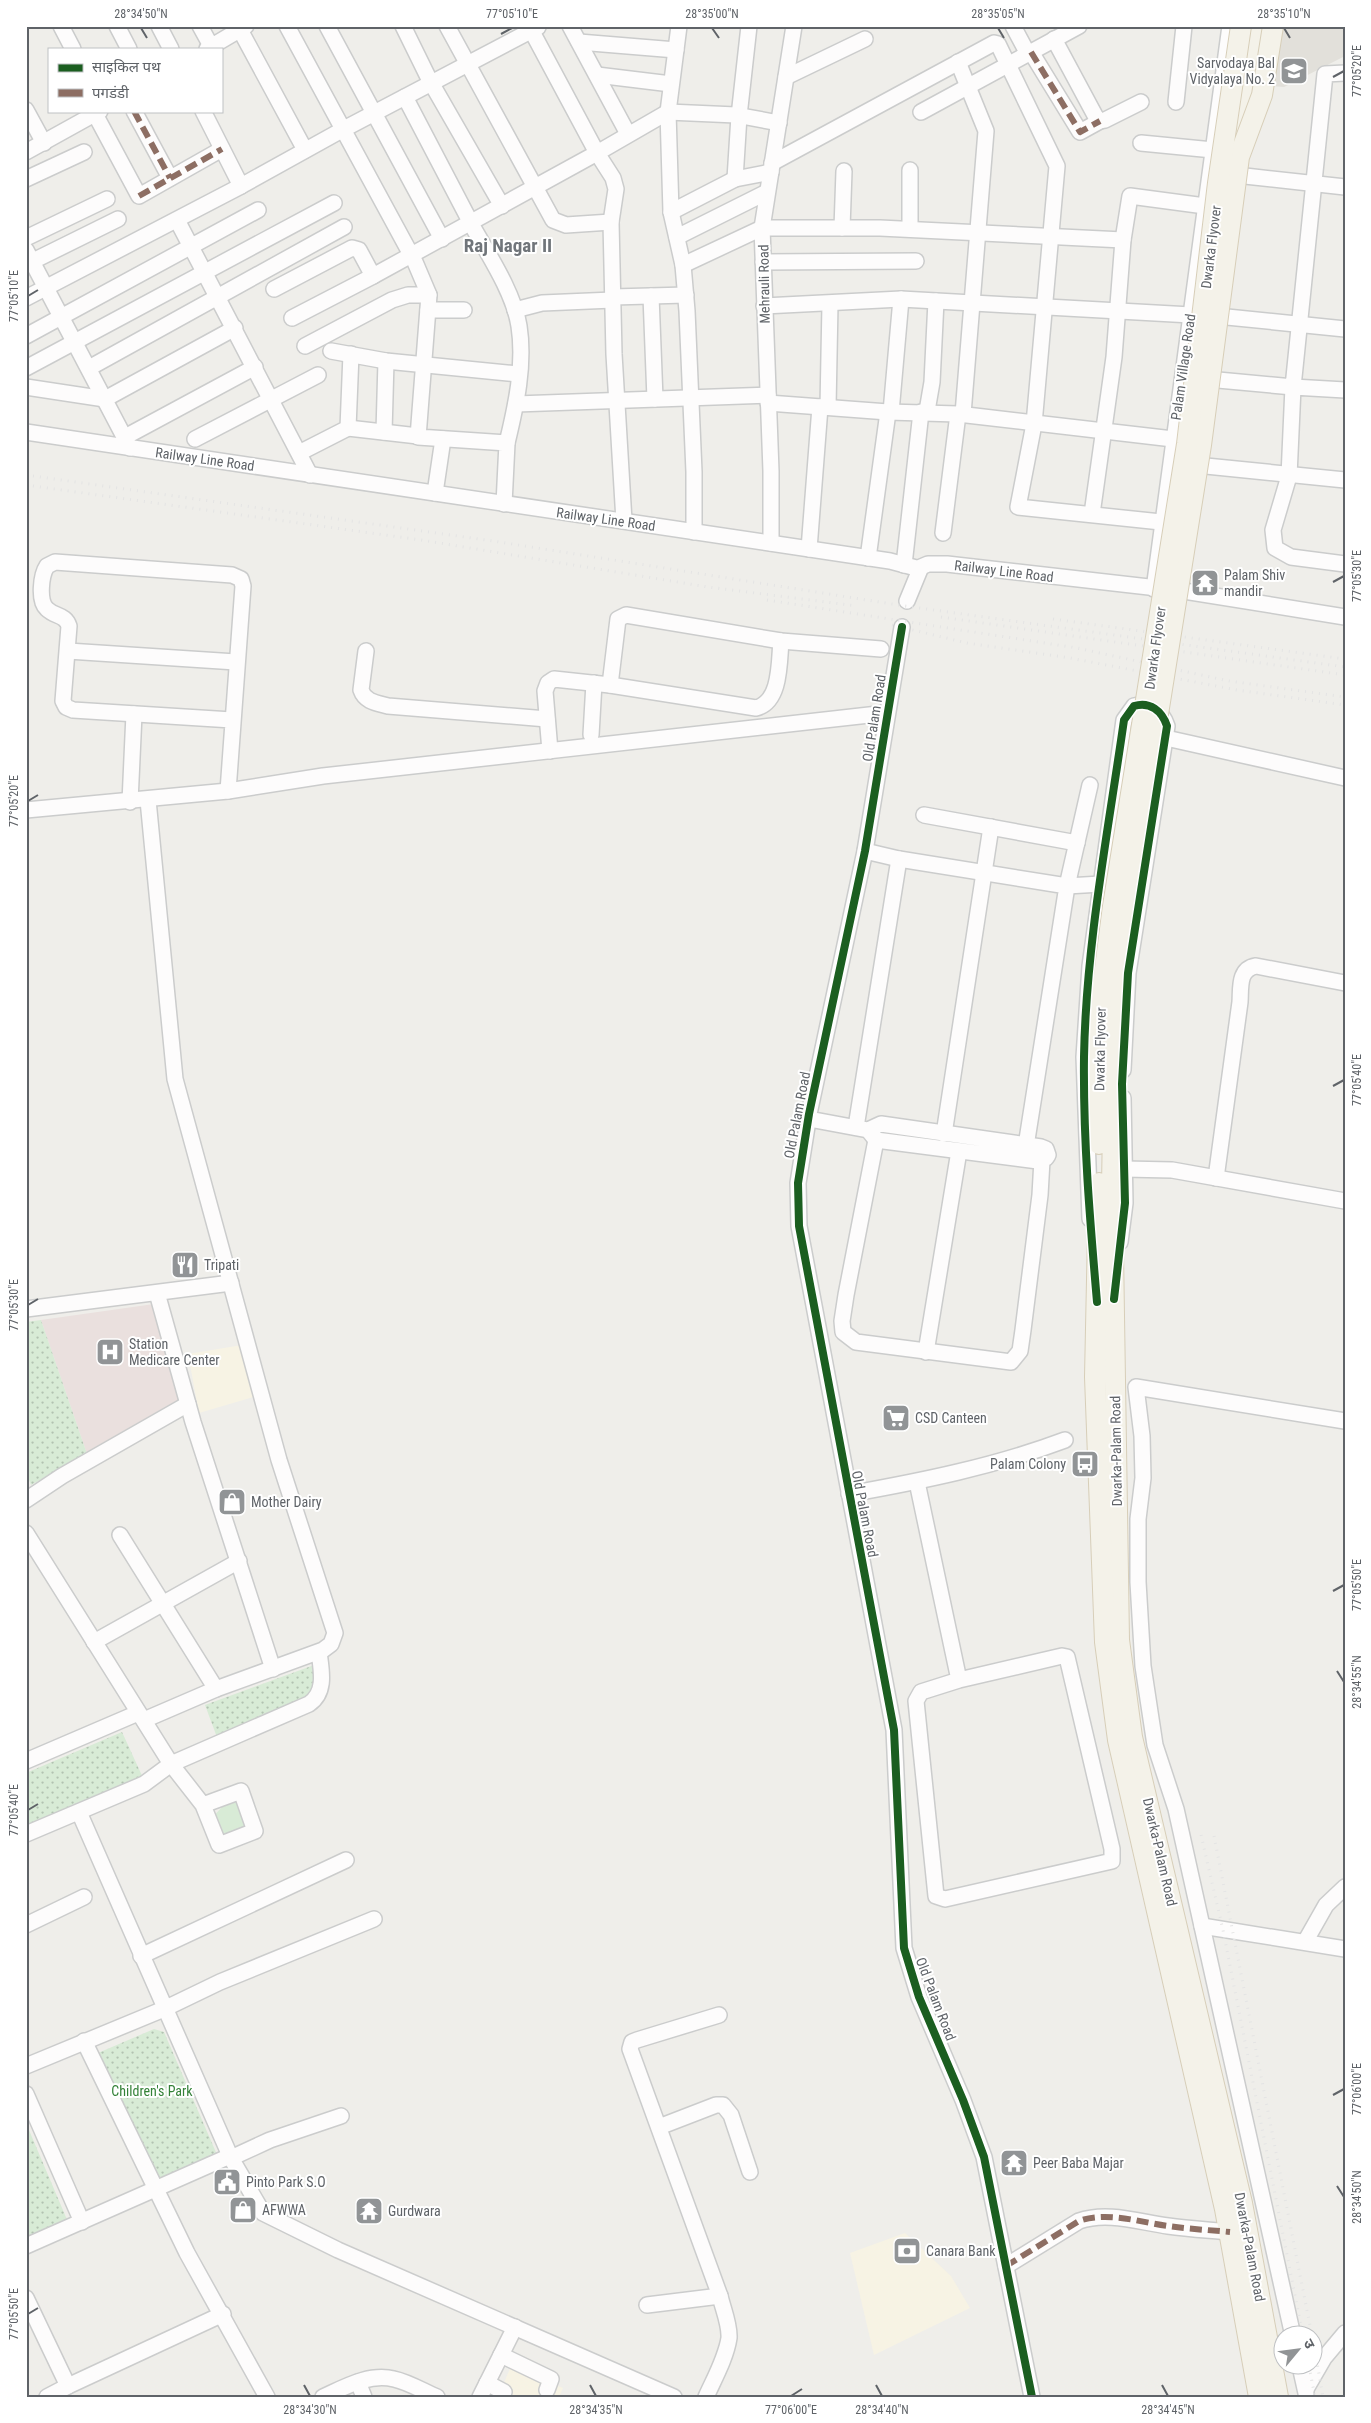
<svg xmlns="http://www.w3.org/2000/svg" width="1371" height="2423" viewBox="0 0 1371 2423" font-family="'Roboto Condensed','Noto Sans Devanagari',sans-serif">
  <defs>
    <pattern id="park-dots" width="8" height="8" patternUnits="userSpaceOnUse" patternTransform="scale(1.25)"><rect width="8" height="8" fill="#d8ebd6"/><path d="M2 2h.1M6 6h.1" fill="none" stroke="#b2c2b1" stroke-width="1.8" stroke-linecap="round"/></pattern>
  </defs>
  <rect width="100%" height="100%" fill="#efeeea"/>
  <g fill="#f7f3e4">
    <polygon points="242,1345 257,1396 199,1413 188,1354"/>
    <polygon points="905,2233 951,2276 970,2308 874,2355 850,2253"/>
    <polygon points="511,2366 563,2388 559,2397 498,2397"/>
  </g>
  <polygon fill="#e2e0da" points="1279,26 1345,26 1345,56 1284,87 1271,86"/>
  <polygon fill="#eae0de" points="154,1304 183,1400 87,1454 41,1320"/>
  <polygon fill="#d8ebd6" points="237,1802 251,1831 223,1840 211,1819 223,1806"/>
  <g fill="url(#park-dots)">
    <polygon points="41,1320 87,1454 31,1485 26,1472 26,1322"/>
    <polygon points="317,1664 311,1699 218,1740 205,1705"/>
    <polygon points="122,1732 144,1780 26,1830 26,1773"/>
    <polygon points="154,2029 164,2032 218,2157 156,2184 98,2053"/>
    <polygon points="26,2123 68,2222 26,2240"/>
  </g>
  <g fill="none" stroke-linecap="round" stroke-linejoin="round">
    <defs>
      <g id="minor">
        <polyline points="61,26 73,49"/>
        <polyline points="117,26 129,49"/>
        <polyline points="159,26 171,49"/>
        <polyline points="200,26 211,46"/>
        <polyline points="238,26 305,150"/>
        <polyline points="287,26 415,262 429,295 418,437 507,443 504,504"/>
        <polyline points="327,26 442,239"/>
        <polyline points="403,26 429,79 502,206"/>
        <polyline points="447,26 553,220 566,225 611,222"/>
        <polyline points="570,26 628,134"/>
        <polyline points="679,26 668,112 671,212 683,265 687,311 694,472 694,532"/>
        <polyline points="749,26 739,116 735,179 771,172"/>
        <polyline points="1013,26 1028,54"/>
        <polyline points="1054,39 1098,121 1105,120 1141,102"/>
        <polyline points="579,42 676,50"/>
        <polyline points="207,49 246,26"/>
        <polyline points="1031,52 1080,132 1100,121"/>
        <polyline points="958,62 986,131 963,414"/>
        <polyline points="597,75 671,84"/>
        <polyline points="786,77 865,39"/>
        <path d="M405,97c23,44 46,88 69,132 16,28 40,65 45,97 6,38 -3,80 -12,117"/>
        <polyline points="1176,102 1184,26"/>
        <polyline points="26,110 44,143"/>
        <polyline points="134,111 170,178"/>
        <polyline points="203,111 241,186 342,130 538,27"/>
        <polyline points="921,112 1079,26"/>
        <polyline points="95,114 139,196 222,149"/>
        <polyline points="1141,143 1213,150"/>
        <polyline points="26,152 100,111"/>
        <polyline points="772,163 994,43 998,44 1057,166 1034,424 1018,507 1161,522"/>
        <polyline points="910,170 910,229"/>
        <polyline points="1245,176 1345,187"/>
        <polyline points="26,179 84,152"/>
        <polyline points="671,212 735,179"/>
        <polyline points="177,220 310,475"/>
        <polyline points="842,228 844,171"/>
        <polyline points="677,237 767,192"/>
        <polyline points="26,238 107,199"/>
        <polyline points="26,250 130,448"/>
        <polyline points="33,261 118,219"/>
        <polyline points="763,262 916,261"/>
        <polyline points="683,265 762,228 880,228 1123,240"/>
        <polyline points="274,289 352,248 359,250 373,276"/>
        <polyline points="651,296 655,399"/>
        <polyline points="613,297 686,295"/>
        <polyline points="26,298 241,186"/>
        <polyline points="764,306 901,299 1227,317 1345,329"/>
        <polyline points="428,310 464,310"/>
        <polyline points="515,310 542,303 613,300"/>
        <polyline points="292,318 373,276 597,153 529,26"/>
        <polyline points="26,336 258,210"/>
        <polyline points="305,346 392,300 408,295 429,295"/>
        <polyline points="331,351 386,361 518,374"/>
        <polyline points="26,368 334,203"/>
        <polyline points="89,368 344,227"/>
        <polyline points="1218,380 1293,387 1325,74 1345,73"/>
        <polyline points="26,387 105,399 235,328"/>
        <polyline points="1345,390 1293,387 1289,476 1273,530 1275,548 1291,557 1345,564"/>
        <polyline points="768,403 888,412 958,414 1173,439"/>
        <polyline points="516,404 768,395"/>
        <polyline points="828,407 830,304"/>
        <polyline points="927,411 932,382 936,301"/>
        <polyline points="891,412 901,299"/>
        <polyline points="348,428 418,436"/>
        <polyline points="26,432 890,561 920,569"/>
        <polyline points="384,432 386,361"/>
        <polyline points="125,437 255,367"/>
        <polyline points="195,439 318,375"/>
        <polyline points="299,453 348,428 351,354"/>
        <polyline points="1206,466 1345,480"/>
        <polyline points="435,493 443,439"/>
        <polyline points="1092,514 1114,357 1123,240 1130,196 1205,206"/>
        <polyline points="624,521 614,354 611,222 616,189 613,178 597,153 668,112 736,115 779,123"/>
        <polyline points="943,533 958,414"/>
        <polyline points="771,543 771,471 762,228 794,26"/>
        <polyline points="809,549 820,407"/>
        <polyline points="868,558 888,412"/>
        <polyline points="904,565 921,412"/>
        <polyline points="1154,589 1230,26"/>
        <polyline points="907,601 921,567 928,564 947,564 1184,591 1345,617"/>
        <polyline points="902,627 865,851 809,1114 798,1183 799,1226 894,1730 904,1948 919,1997 963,2100 984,2157 1032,2397"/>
        <polyline points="68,651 236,662"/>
        <path d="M366,651l-5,39c4,12 16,13 27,16l159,13"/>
        <polyline points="610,685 618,619 626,615 781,641 881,649"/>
        <polyline points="591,735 594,683"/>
        <polyline points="1166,738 1345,778"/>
        <path d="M550,751l-5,-60 3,-8 6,-4 56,6 146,23c25,-6 23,-46 25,-67"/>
        <polyline points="1090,785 1067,886 1101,884"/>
        <path d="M228,791l15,-205 -2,-7 -9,-4 -177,-13 -8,4c-6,9 -9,35 0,43 8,8 18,5 22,17l-6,75 3,6 7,3 159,10"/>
        <polyline points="130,802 134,714"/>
        <polyline points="26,810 228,791 323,776 887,713"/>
        <polyline points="924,815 1077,843"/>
        <polyline points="865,851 899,859"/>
        <polyline points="809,1119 868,1130 881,1124 1041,1147 1046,1149 1048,1155 1046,1158 1038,1161 876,1140 868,1130"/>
        <polyline points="856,1127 899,859 1067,886 1026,1146"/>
        <polyline points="944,1134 991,827"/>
        <polyline points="876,1140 846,1295 842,1321 843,1332 856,1342 1011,1362 1020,1351 1023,1330 1040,1195 1042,1160"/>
        <polyline points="1124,1169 1172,1170 1345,1201"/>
        <path d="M1216,1178l24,-176c1,-14 -2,-33 16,-36l89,17"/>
        <path d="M1090,1219l-6,-162 6,-91 34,-246 10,-14c16,-5 28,5 33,20l-39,247 -5,97"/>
        <polyline points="1120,1242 1125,1203 1123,1098"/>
        <polyline points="157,1293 193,1422 273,1669"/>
        <polyline points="26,1309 231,1283"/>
        <polyline points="926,1352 959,1151"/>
        <polyline points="917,1482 959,1680 1062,1656 1067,1657 1112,1849 1112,1861 945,1899 936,1896 916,1701 921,1692 959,1680"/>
        <path d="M849,1494c73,-13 147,-28 216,-54"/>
        <polyline points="26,1500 62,1476 188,1404"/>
        <polyline points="26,1533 171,1764 203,1805 219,1845 255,1831 241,1791 203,1805"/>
        <polyline points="120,1535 216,1689"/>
        <polyline points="94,1642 239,1561"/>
        <polyline points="144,1720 216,1689 323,1650 331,1644 335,1633 279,1460 175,1079 148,800"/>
        <polyline points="26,1761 138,1713"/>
        <polyline points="79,1812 231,2158 263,2213 338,2250 674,2397"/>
        <path d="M26,1834l118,-50 27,-20 138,-60c18,-12 12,-35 10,-52"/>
        <polyline points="26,1925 84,1897"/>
        <polyline points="1202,1926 1345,1949"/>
        <polyline points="1305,1942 1326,1905 1345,1887"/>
        <polyline points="141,1956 346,1860"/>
        <polyline points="84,2041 187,2253 267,2397"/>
        <polyline points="26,2066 164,2009 220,1982 374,1919"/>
        <polyline points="26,2094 82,2222"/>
        <polyline points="659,2127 716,2105 723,2105 731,2115 750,2172"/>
        <polyline points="231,2158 270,2140 341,2116"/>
        <polyline points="26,2246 230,2156"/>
        <path d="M1006,2266l73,-45c28,-10 60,1 89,5 20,3 41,4 62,6"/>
        <polyline points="26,2298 68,2386 47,2397"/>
        <polyline points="647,2305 720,2296"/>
        <polyline points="1293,2336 1176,1809 1155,1745 1143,1666 1138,1582 1138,1519 1143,1478 1142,1436 1136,1387 1345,1421"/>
        <polyline points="501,2355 551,2379 547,2390"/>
        <polyline points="1300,2366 1306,2393"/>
        <polyline points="358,2382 364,2397"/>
        <polyline points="487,2383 504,2392"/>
        <polyline points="68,2386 223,2314"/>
        <polyline points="1306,2389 1324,2358 1345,2333"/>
        <path d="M323,2397c22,-10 46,-24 71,-18 14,3 29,12 43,18"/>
        <polyline points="480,2397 515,2327"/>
        <path d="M706,2397c8,-18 20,-39 23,-59 1,-13 -6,-29 -9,-42l-90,-247 2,-7 5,-2 82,-25"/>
      </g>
      <g id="major">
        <polyline points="1242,138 1257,26"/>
        <polyline points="1115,1006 1112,1186 1119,1640 1132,1737 1242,2203 1278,2397"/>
        <polyline points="1099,1144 1100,1007"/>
        <polyline points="1099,1183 1095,1377 1105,1642 1118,1740 1225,2209 1259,2397"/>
      </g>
    </defs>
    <use href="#minor" stroke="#cbcccc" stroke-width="18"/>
    <use href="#major" stroke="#d7ceb8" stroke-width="22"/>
    <use href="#minor" stroke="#fdfcfc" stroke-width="15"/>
    <use href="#major" stroke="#f4f2e9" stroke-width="20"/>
    <g stroke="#e4e4e4" stroke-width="3" stroke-dasharray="1 6" stroke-linecap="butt">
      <polyline points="26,475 493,541 905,606 1345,667"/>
      <polyline points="26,485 421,540 708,587 857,606"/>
      <polyline points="767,600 1077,648 1229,681 1345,697"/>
      <polyline points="941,617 1345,675"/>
      <polyline points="1053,619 1345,659"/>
      <polyline points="892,625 967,643 1070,658 1237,690 1345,705"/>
      <polyline points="1201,1835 1223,1930 1303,2336"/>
      <polyline points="1214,1836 1312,2336"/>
      <polyline points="1314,2345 1323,2397"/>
      <polyline points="1309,2366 1315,2397"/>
    </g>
    <defs>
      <g id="major-bridge">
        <polyline points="1115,1006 1127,908 1201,445 1239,157 1262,95 1273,26"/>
        <polyline points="1100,1007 1113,906 1187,444 1218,183 1241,26"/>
      </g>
    </defs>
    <use href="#major-bridge" stroke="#d7ceb8" stroke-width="22" stroke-linecap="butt"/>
    <use href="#major-bridge" stroke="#f4f2e9" stroke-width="20"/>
    <g stroke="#8d6e63" stroke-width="6" stroke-dasharray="12 6" stroke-linecap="butt">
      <polyline points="1031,52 1080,132 1100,121"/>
      <polyline points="134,111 170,178"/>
      <polyline points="139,196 222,149"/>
      <path d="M1006,2266l73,-45c28,-10 60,1 89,5 20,3 41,4 62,6"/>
    </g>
    <defs>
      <g id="cycleway">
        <polyline points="902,627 865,851 809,1114 798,1183 799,1226 894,1730 904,1948 919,1997 963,2100 984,2157 1032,2397"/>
        <path d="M1097,1302c-7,-81 -14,-163 -13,-245 2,-112 24,-225 40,-337l10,-14c16,-5 28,5 33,20l-39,247 -6,111 3,119 -11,96"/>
      </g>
    </defs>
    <use href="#cycleway" stroke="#fff" stroke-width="11"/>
    <use href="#cycleway" stroke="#1b5e20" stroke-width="8"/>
  </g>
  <path fill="none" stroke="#5f6368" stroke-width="2" d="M141,28l6,10M712,28l7,10M998,28l6,10M1284,28l6,10M501,34l11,-6M1333,77l11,-6M28,296l10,-6M1333,582l11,-6M28,801l10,-6M1333,1086l11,-6M28,1305l10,-6M1333,1591l11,-6M1337,1671l7,11M28,1810l10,-6M1333,2095l11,-6M1337,2186l7,11M28,2314l10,-6M304,2385l6,11M590,2385l6,11M876,2385l6,11M1162,2385l6,11M791,2396l11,-7"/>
  <defs>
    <symbol id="school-square" viewBox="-11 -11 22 22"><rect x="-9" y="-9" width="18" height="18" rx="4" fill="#919496" stroke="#fff"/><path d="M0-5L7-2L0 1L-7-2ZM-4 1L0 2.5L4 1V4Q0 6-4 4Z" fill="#fff"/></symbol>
    <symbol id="temple-square" viewBox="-11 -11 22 22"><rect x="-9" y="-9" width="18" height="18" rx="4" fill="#919496" stroke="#fff"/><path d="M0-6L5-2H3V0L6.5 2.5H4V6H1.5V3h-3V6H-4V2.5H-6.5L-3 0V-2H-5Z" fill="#fff"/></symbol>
    <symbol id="restaurant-square" viewBox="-11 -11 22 22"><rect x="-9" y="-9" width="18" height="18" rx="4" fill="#919496" stroke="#fff"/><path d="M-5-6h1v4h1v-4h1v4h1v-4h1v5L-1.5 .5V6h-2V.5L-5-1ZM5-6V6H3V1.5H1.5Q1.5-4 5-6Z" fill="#fff"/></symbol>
    <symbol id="hospital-square" viewBox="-11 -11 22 22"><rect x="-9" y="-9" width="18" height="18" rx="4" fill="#919496" stroke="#fff"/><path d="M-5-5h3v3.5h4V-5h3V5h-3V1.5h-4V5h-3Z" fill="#fff"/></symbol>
    <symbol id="supermarket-square" viewBox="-11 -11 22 22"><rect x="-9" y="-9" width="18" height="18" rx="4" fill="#919496" stroke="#fff"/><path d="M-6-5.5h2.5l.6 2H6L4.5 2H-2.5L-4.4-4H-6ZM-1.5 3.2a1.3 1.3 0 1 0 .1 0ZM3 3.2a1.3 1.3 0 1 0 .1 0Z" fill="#fff"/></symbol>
    <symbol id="bus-square" viewBox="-11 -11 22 22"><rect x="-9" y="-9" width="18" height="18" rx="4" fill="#919496" stroke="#fff"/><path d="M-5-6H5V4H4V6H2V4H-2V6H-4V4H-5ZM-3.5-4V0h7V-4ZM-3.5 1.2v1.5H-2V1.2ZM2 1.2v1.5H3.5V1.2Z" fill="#fff"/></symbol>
    <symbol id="shop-square" viewBox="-11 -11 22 22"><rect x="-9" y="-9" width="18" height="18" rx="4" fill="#919496" stroke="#fff"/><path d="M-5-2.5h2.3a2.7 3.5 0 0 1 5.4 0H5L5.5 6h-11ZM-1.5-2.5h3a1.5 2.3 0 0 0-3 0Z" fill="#fff"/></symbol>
    <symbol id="civic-square" viewBox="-11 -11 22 22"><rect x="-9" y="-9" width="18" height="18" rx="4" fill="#919496" stroke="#fff"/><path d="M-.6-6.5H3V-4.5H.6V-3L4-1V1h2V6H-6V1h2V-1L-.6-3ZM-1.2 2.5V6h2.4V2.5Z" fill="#fff"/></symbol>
    <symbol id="bank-square" viewBox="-11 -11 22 22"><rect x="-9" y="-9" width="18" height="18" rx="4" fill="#919496" stroke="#fff"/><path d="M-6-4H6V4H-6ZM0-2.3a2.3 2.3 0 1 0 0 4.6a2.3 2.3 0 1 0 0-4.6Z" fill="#fff"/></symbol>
  </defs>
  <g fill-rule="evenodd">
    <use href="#school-square" x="1278" y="55" width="32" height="32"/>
    <use href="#temple-square" x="1189" y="567" width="32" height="32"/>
    <use href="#restaurant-square" x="169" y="1249" width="32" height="32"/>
    <use href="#hospital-square" x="94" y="1336" width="32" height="32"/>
    <use href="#supermarket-square" x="880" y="1402" width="32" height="32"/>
    <use href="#bus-square" x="1069" y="1448" width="32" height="32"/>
    <use href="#shop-square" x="216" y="1486" width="32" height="32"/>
    <use href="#temple-square" x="998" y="2147" width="32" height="32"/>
    <use href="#civic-square" x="211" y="2166" width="32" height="32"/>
    <use href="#shop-square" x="227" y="2194" width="32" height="32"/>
    <use href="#temple-square" x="353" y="2195" width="32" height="32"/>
    <use href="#bank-square" x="891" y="2235" width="32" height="32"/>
  </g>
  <g text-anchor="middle" stroke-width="4" stroke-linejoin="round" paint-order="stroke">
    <g font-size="14" fill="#5f6368" stroke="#fff" text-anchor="start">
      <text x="1275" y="68" text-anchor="end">Sarvodaya Bal<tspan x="1275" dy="16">Vidyalaya No. 2</tspan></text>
      <text x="1224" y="580">Palam Shiv<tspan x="1224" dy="16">mandir</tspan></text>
      <text x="204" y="1270">Tripati</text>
      <text x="129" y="1349">Station<tspan x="129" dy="16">Medicare Center</tspan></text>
      <text x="915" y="1423">CSD Canteen</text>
      <text x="1066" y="1469" text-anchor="end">Palam Colony</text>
      <text x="251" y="1507">Mother Dairy</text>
      <text x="1033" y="2168">Peer Baba Majar</text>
      <text x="246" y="2187">Pinto Park S.O</text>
      <text x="262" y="2215">AFWWA</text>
      <text x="388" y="2216">Gurdwara</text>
      <text x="926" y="2256">Canara Bank</text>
    </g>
    <g font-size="14" fill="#5f6368" stroke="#fff">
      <text transform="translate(1211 247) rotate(-83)" y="5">Dwarka Flyover</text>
      <text transform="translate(764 284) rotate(-91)" y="5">Mehrauli Road</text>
      <text transform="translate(1183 367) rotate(-82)" y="5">Palam Village Road</text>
      <text transform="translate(205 459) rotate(8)" y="5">Railway Line Road</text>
      <text transform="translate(606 519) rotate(8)" y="5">Railway Line Road</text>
      <text transform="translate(1004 571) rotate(7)" y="5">Railway Line Road</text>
      <text transform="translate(1155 648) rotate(-82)" y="5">Dwarka Flyover</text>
      <text transform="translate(874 718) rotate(-81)" y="5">Old Palam Road</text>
      <text transform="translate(1100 1049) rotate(-89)" y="5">Dwarka Flyover</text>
      <text transform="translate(797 1115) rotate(-79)" y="5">Old Palam Road</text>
      <text transform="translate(1116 1451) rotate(-91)" y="5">Dwarka-Palam Road</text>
      <text transform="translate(865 1514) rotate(79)" y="5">Old Palam Road</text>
      <text transform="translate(1160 1852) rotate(77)" y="5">Dwarka-Palam Road</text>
      <text transform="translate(936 1999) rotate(69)" y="5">Old Palam Road</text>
      <text transform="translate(1250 2247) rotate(79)" y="5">Dwarka-Palam Road</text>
    </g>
    <g font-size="14" fill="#348238" stroke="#fff">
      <text x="152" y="2096">Children's Park</text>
    </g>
    <g font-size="19" font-weight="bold" fill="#70757a" stroke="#fff">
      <text x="508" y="252">Raj Nagar II</text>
    </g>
  </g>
  <rect width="1371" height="2423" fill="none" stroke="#ffffff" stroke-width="55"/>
  <rect x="48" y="48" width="175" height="65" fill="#ffffff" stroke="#bfc1c3"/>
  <rect x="58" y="64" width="25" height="8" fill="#1b5e20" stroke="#bfc1c3"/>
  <text x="92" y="72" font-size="15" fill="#5f6368">साइकिल पथ</text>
  <rect x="58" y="89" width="25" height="8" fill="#8d6e63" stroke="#bfc1c3"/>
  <text x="92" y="98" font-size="15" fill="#5f6368">पगडंडी</text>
  <g transform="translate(1298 2350) rotate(61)"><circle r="24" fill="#ffffff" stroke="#bfc1c3"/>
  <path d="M0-4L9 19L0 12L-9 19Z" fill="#919496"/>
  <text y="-8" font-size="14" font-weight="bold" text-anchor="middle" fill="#5f6368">उ</text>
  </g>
  <rect x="28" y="28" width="1316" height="2368" fill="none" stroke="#5f6368" stroke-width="2"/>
  <g font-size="12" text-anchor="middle" fill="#5f6368">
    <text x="141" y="18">28°34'50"N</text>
    <text x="512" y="18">77°05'10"E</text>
    <text x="712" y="18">28°35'00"N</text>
    <text x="998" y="18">28°35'05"N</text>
    <text x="1284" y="18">28°35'10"N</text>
    <text transform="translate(1357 71) rotate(-90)" y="4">77°05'20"E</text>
    <text transform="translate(14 296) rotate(-90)" y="4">77°05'10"E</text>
    <text transform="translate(1357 576) rotate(-90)" y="4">77°05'30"E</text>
    <text transform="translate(14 801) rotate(-90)" y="4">77°05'20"E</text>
    <text transform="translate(1357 1080) rotate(-90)" y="4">77°05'40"E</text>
    <text transform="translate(14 1305) rotate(-90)" y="4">77°05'30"E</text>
    <text transform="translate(1357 1585) rotate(-90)" y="4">77°05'50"E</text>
    <text transform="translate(1357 1682) rotate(-90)" y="4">28°34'55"N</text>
    <text transform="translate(14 1810) rotate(-90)" y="4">77°05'40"E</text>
    <text transform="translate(1357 2089) rotate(-90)" y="4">77°06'00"E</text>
    <text transform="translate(1357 2197) rotate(-90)" y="4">28°34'50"N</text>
    <text transform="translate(14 2314) rotate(-90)" y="4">77°05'50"E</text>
    <text x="310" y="2414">28°34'30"N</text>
    <text x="596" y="2414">28°34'35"N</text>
    <text x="791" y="2414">77°06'00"E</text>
    <text x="882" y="2414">28°34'40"N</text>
    <text x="1168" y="2414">28°34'45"N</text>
  </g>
</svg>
